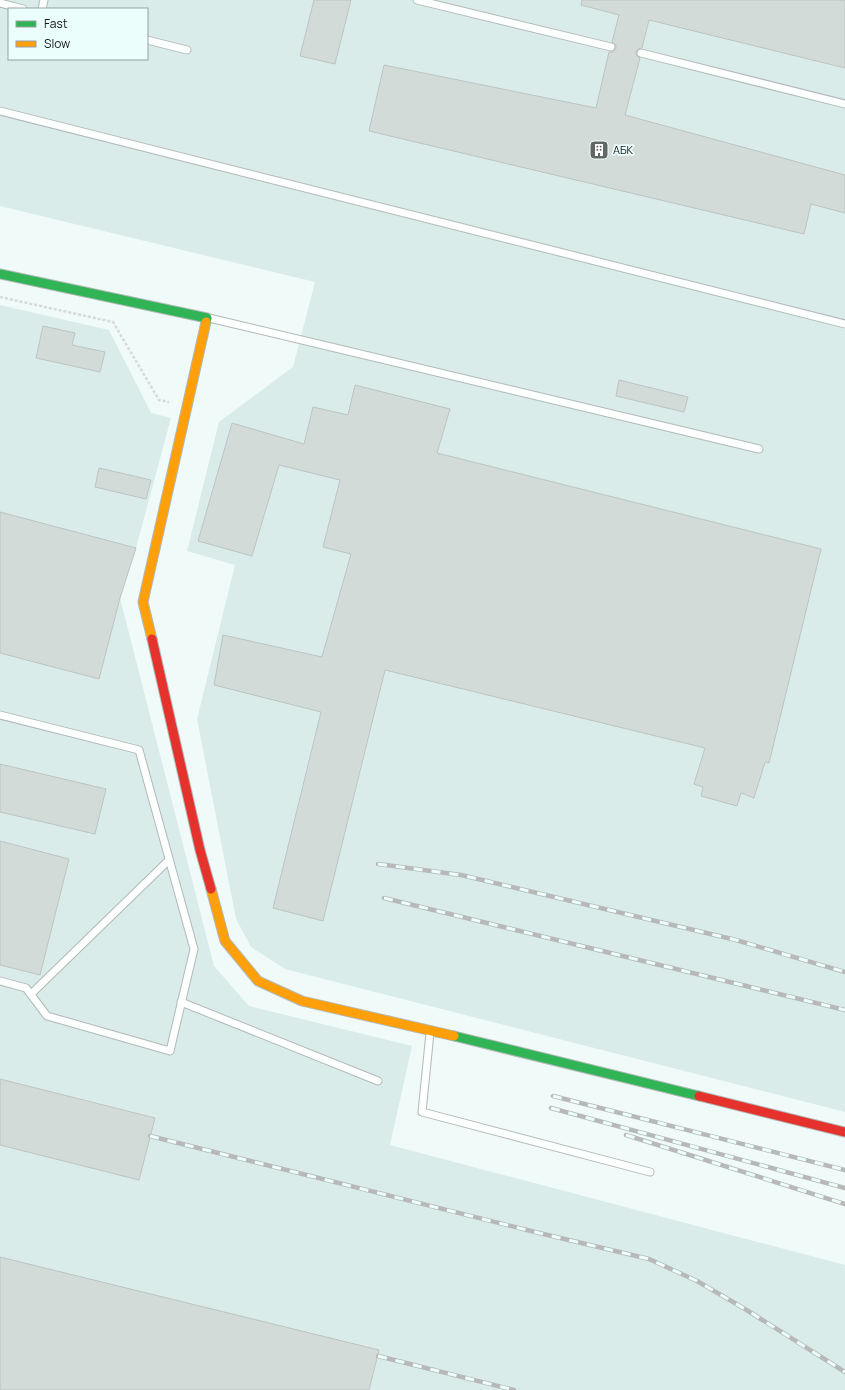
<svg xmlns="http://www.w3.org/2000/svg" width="845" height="1390" viewBox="0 0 845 1390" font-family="Manrope,sans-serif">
  <rect width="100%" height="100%" fill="#f0faf8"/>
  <g fill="#d9ecea" fill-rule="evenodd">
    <path d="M0,0h845v1112l-560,-143 -34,-22 -15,-28 -39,-200 38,-154 -48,-14 32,-129 74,-55 22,-85 -315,-76zM9,9h138v50h-138z"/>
    <polygon points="0,305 109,330 151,413 171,418 136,548 120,598 214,966 249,1006 412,1046 390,1145 845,1265 845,1390 0,1390"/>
  </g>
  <g fill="#d3dbd9" stroke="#bcc4c2">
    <polygon points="314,0 351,0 335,64 300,56"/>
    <polygon points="582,0 845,0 845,68 649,20 642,48 638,49 636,52 637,56 640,58 625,115 845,175 845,213 811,204 804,234 369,131 384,65 596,108 609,52 613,52 616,49 616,45 612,42 619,15 581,5"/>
    <polygon points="43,326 75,333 72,345 105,352 100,372 36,358"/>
    <polygon points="619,380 688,397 684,412 616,396"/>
    <polygon points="355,385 450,409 437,453 821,549 769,763 765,762 754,798 741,793 737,806 701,796 703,787 694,784 705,748 385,670 323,921 273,908 321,712 214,685 223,635 322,657 351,554 323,547 340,480 279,465 252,556 198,541 232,423 304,444 313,407 348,415"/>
    <polygon points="99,468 151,480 146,499 95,487"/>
    <polygon points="0,512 136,548 120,598 99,679 0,653"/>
    <polygon points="0,764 106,789 95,834 0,812"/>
    <polygon points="0,841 69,859 40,975 0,965"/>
    <polygon points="0,1079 155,1118 139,1180 0,1145"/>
    <polygon points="0,1257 379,1350 369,1390 0,1390"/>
  </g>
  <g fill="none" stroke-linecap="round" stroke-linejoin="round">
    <defs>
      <g id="lane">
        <polyline points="417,0 611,47"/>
        <polyline points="0,3 23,9"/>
        <polyline points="42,9 44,0"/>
        <polyline points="147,40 187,50"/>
        <polyline points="641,53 845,104"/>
        <polyline points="0,111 845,324"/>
        <polyline points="209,318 759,449"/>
        <polyline points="0,715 139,750 194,949 170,1051 47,1016 26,988 0,981"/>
        <polyline points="31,994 169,860"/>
        <polyline points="181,1002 378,1081"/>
        <polyline points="430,1033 422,1112 650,1172"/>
      </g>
      <g id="fast">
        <polyline points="0,274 207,318 206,322"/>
        <polyline points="454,1036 699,1096"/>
      </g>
      <g id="slow">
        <polyline points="152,639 143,602 206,322"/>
        <polyline points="211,889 225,941 258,981 302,1001 454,1036"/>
      </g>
      <g id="jam">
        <polyline points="152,639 200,850 211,889"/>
        <polyline points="699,1096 844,1132"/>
      </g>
    </defs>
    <use href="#lane" stroke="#b2b9b8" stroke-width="9"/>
    <use href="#fast" stroke="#b2b9b8" stroke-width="11"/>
    <use href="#slow" stroke="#b2b9b8" stroke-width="11"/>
    <use href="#jam" stroke="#b2b9b8" stroke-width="11"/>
    <polyline stroke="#d7dad9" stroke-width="2.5" stroke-dasharray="3 2" stroke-linecap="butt" points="0,297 113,322 159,400 169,402"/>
    <use href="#lane" stroke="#fdfefe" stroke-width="7"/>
    <use href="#fast" stroke="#30b455" stroke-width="9"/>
    <use href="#slow" stroke="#ff9f0a" stroke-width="9"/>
    <use href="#jam" stroke="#e5322d" stroke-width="9"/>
    <defs>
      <g id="rail">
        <polyline points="378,864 461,875 736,940 845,972"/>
        <polyline points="384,898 845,1010"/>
        <polyline points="553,1096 845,1170"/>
        <polyline points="551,1108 845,1188"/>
        <polyline points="626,1135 845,1204"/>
        <polyline points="150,1136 535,1232 649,1259 697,1281 745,1309 845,1372"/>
        <polyline points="378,1356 514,1390"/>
      </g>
    </defs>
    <use href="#rail" stroke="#b6b9b8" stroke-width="4.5"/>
    <use href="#rail" stroke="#ecfefc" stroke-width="3" stroke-dasharray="9" stroke-linecap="butt"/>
  </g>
  <defs>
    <symbol id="building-square" viewBox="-11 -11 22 22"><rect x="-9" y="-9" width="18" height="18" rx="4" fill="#606866" stroke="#ecfefc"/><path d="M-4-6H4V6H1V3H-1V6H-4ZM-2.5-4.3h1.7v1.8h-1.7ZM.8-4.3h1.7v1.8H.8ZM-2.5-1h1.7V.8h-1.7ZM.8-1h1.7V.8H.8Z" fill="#fff"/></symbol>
  </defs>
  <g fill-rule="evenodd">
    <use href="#building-square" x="588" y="139" width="22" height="22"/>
  </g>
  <g text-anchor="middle" stroke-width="3.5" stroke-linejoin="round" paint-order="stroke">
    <g font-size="11" fill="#121918" stroke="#ecfefc" text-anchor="start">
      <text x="613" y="154">АБК</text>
    </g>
  </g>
  <rect x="8" y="8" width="140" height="52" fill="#ecfefc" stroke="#95a2a1"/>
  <rect x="16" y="21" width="20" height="6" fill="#30b455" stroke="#95a2a1"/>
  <text x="44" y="28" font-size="12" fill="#121918">Fast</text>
  <rect x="16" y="41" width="20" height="6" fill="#ff9f0a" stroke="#95a2a1"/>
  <text x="44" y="48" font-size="12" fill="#121918">Slow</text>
</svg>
